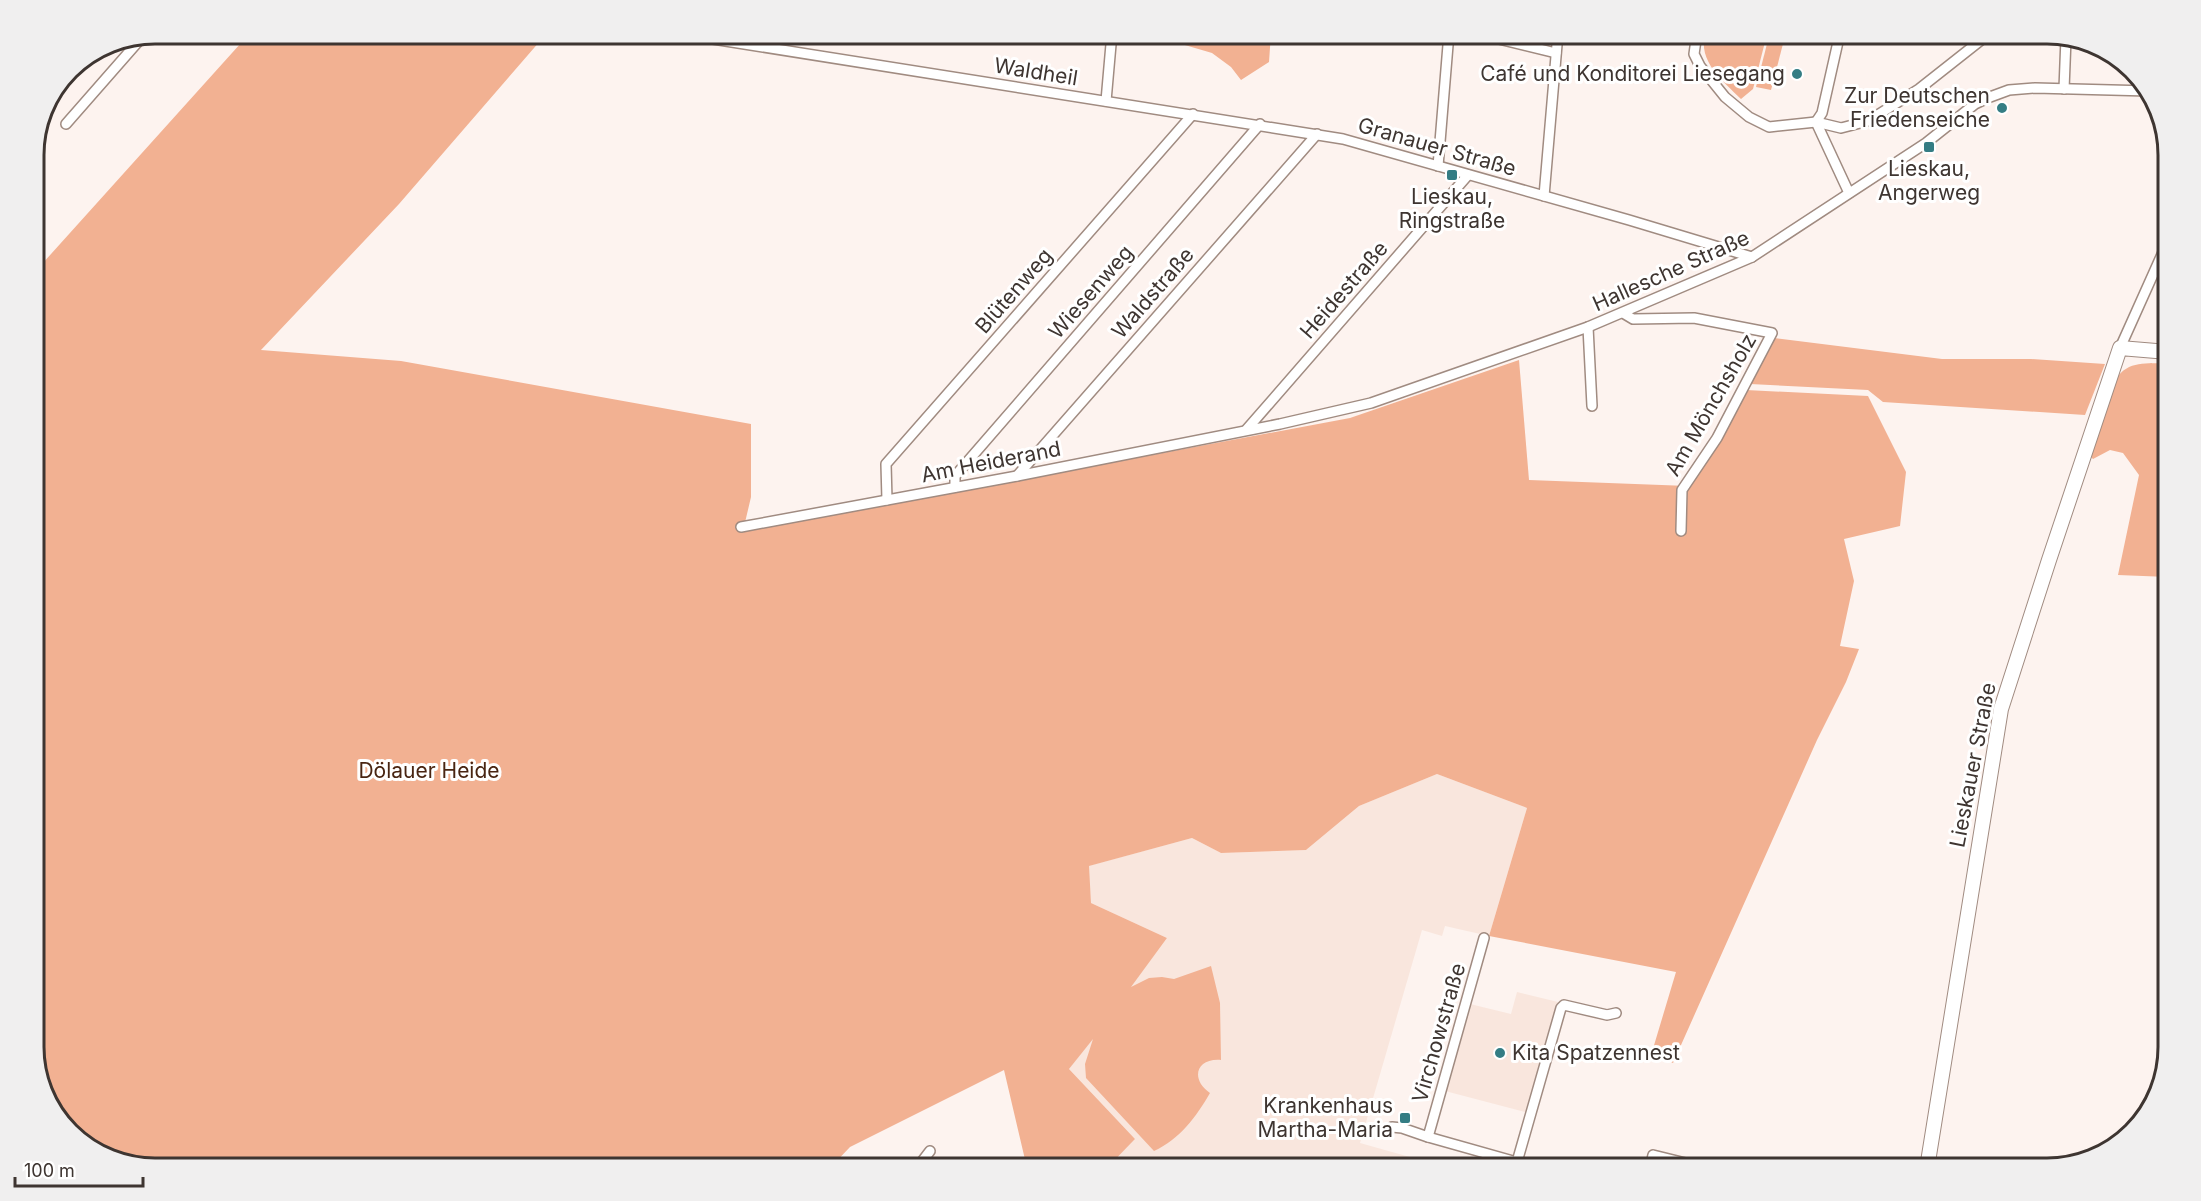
<svg xmlns="http://www.w3.org/2000/svg" width="2201" height="1201" viewBox="0 0 2201 1201" font-family="Inter,sans-serif">
  <rect width="100%" height="100%" fill="#fdf3ef"/>
  <g fill="#f9e6dd">
    <polygon points="1437,774 1527,808 1489,936 1445,926 1442,936 1422,930 1360,1143 1424,1161 1422,1168 1107,1168 1135,1139 1069,1069 1167,938 1091,903 1088,866 1192,838 1221,853 1306,850 1359,806"/>
    <polygon points="1517,992 1558,1002 1529,1113 1445,1091 1470,1004 1511,1014"/>
  </g>
  <g fill="#f2b192">
    <path d="M250,33h297l-148,171 -138,146 140,11 350,63v73l-8,34 607,-113 169,-58 10,120 159,6 58,-96 122,6 38,76 -6,54 -56,13 10,42 -14,65 19,3 -13,33 -29,58 -144,323 -21,-11 24,-80 -187,-36 38,-128 -90,-34 -78,32 -53,44 -85,3 -29,-15 -103,28 2,37 76,35 -36,49 18,-9 13,-1 12,2 37,-13 9,37 1,57c-25,-2 -31,19 -11,33 -14,24 -30,46 -56,58l-68,-73 -1,-14 8,-25 -24,30 66,70 -28,29h-80l-23,-98 -154,77 -20,21h-675l-61,-16 -44,-45 -17,-53v-780z"/>
    <polygon points="1160,33 1271,33 1269,62 1241,80 1231,67 1212,53 1178,43"/>
    <path d="M1705,33h44l17,5 -13,51 -12,10c-19,-19 -43,-37 -36,-66z"/>
    <polygon points="1769,36 1784,40 1771,90 1756,87"/>
    <polygon points="1774,338 1942,359 2031,359 2105,364 2085,415 1883,402 1868,390 1750,384"/>
    <path d="M2168,363v214l-50,-2 21,-100 -16,-22 -13,-3 -17,9 -4,-4 27,-76c12,-19 31,-15 52,-16z"/>
  </g>
  <g fill="none" stroke-linecap="round" stroke-linejoin="round">
    <defs>
      <g id="street">
        <polyline points="675,33 1343,139 1629,220 1752,257"/>
        <polyline points="1474,33 1556,53"/>
        <polyline points="1697,33 1694,54 1700,66 1725,97 1749,117 1769,127 1816,122 1841,128 1868,121 1919,89 1990,33"/>
        <polyline points="2064,89 2066,38"/>
        <polyline points="1106,101 1112,33"/>
        <polyline points="1816,122 1822,113 1840,33"/>
        <polyline points="1816,122 1849,193"/>
        <polyline points="66,124 144,35"/>
        <polyline points="1438,166 1449,33"/>
        <polyline points="1544,196 1558,33"/>
        <polyline points="1623,313 1633,319 1694,318 1772,333 1717,438 1682,490 1681,531"/>
        <polyline points="1588,327 1592,406"/>
        <polyline points="2120,348 2168,241"/>
        <polyline points="1247,429 1468,175"/>
        <polyline points="1017,476 1317,134"/>
        <polyline points="955,487 955,476 1260,124"/>
        <polyline points="887,500 886,464 1193,114"/>
        <polyline points="741,527 1017,476 1280,424 1371,403 1588,327 1752,257 1926,143 1975,104 1990,97 2009,90 2035,88 2149,91"/>
        <polyline points="1392,1127 1402,1128 1428,1137 1538,1168"/>
        <polyline points="1428,1137 1484,938"/>
        <polyline points="1517,1162 1561,1008 1564,1005 1607,1015 1616,1013"/>
        <polyline points="917,1168 930,1151"/>
        <polyline points="1650,1168 1653,1155 1706,1168"/>
      </g>
      <polyline id="secondary" points="1927,1168 2001,709 2049,560 2120,348 2168,352"/>
    </defs>
    <use href="#street" stroke="#a08b81" stroke-width="12"/>
    <use href="#secondary" stroke="#a08b81" stroke-width="16"/>
    <use href="#street" stroke="#fff" stroke-width="9"/>
    <use href="#secondary" stroke="#fff" stroke-width="14"/>
  </g>
  <g fill="#347d84" stroke="#fff" stroke-width="2">
    <circle cx="1797" cy="74" r="6"/>
    <circle cx="2002" cy="108" r="6"/>
    <rect x="1923" y="141" width="12" height="12" rx="3"/>
    <rect x="1446" y="169" width="12" height="12" rx="3"/>
    <circle cx="1500" cy="1053" r="6"/>
    <rect x="1399" y="1112" width="12" height="12" rx="3"/>
  </g>
  <g text-anchor="middle" stroke-width="6" stroke-linejoin="round" paint-order="stroke">
    <g font-size="21" fill="#3e3531" stroke="#fff">
      <text transform="translate(1036 72) rotate(9)" y="7">Waldheil</text>
      <text transform="translate(1437 147) rotate(16)" y="7">Granauer Straße</text>
      <text transform="translate(1671 271) rotate(-24)" y="7">Hallesche Straße</text>
      <text transform="translate(1344 290) rotate(-49)" y="7">Heidestraße</text>
      <text transform="translate(1014 291) rotate(-49)" y="7">Blütenweg</text>
      <text transform="translate(1091 292) rotate(-49)" y="7">Wiesenweg</text>
      <text transform="translate(1153 293) rotate(-49)" y="7">Waldstraße</text>
      <text transform="translate(1711 405) rotate(-60)" y="7">Am Mönchsholz</text>
      <text transform="translate(991 462) rotate(-11)" y="7">Am Heiderand</text>
      <text transform="translate(1973 765) rotate(-79)" y="7">Lieskauer Straße</text>
      <text transform="translate(1439 1033) rotate(-74)" y="7">Virchowstraße</text>
    </g>
    <g font-size="21" fill="#3e3531" stroke="#fff" text-anchor="end">
      <text x="1785" y="81">Café und Konditorei Liesegang</text>
      <text x="1990" y="103">Zur Deutschen<tspan x="1990" dy="24">Friedenseiche</tspan></text>
      <text x="1929" y="176" text-anchor="middle">Lieskau,<tspan x="1929" dy="24">Angerweg</tspan></text>
      <text x="1452" y="204" text-anchor="middle">Lieskau,<tspan x="1452" dy="24">Ringstraße</tspan></text>
      <text x="1512" y="1060" text-anchor="start">Kita Spatzennest</text>
      <text x="1393" y="1113">Krankenhaus<tspan x="1393" dy="24">Martha-Maria</tspan></text>
    </g>
    <g font-size="21" fill="#492512" stroke="#fff">
      <text x="429" y="778">Dölauer Heide</text>
    </g>
  </g>
  <path d="M0 0H2201V1201H0ZM155 44H2047A111 111 0 0 1 2158 155V1047A111 111 0 0 1 2047 1158H155A111 111 0 0 1 44 1047V155A111 111 0 0 1 155 44Z" fill="#f0efef" fill-rule="evenodd"/>
  <path fill="none" stroke="#3e3531" stroke-width="3" d="M155 44H2047A111 111 0 0 1 2158 155V1047A111 111 0 0 1 2047 1158H155A111 111 0 0 1 44 1047V155A111 111 0 0 1 155 44Z"/>
  <path d="M15 1177v9h128v-9" fill="none" stroke="#3e3531" stroke-width="3"/>
  <text x="24" y="1177" font-size="18" fill="#3e3531" stroke="#ffffff" stroke-width="4.5" paint-order="stroke">100 m</text>
</svg>
